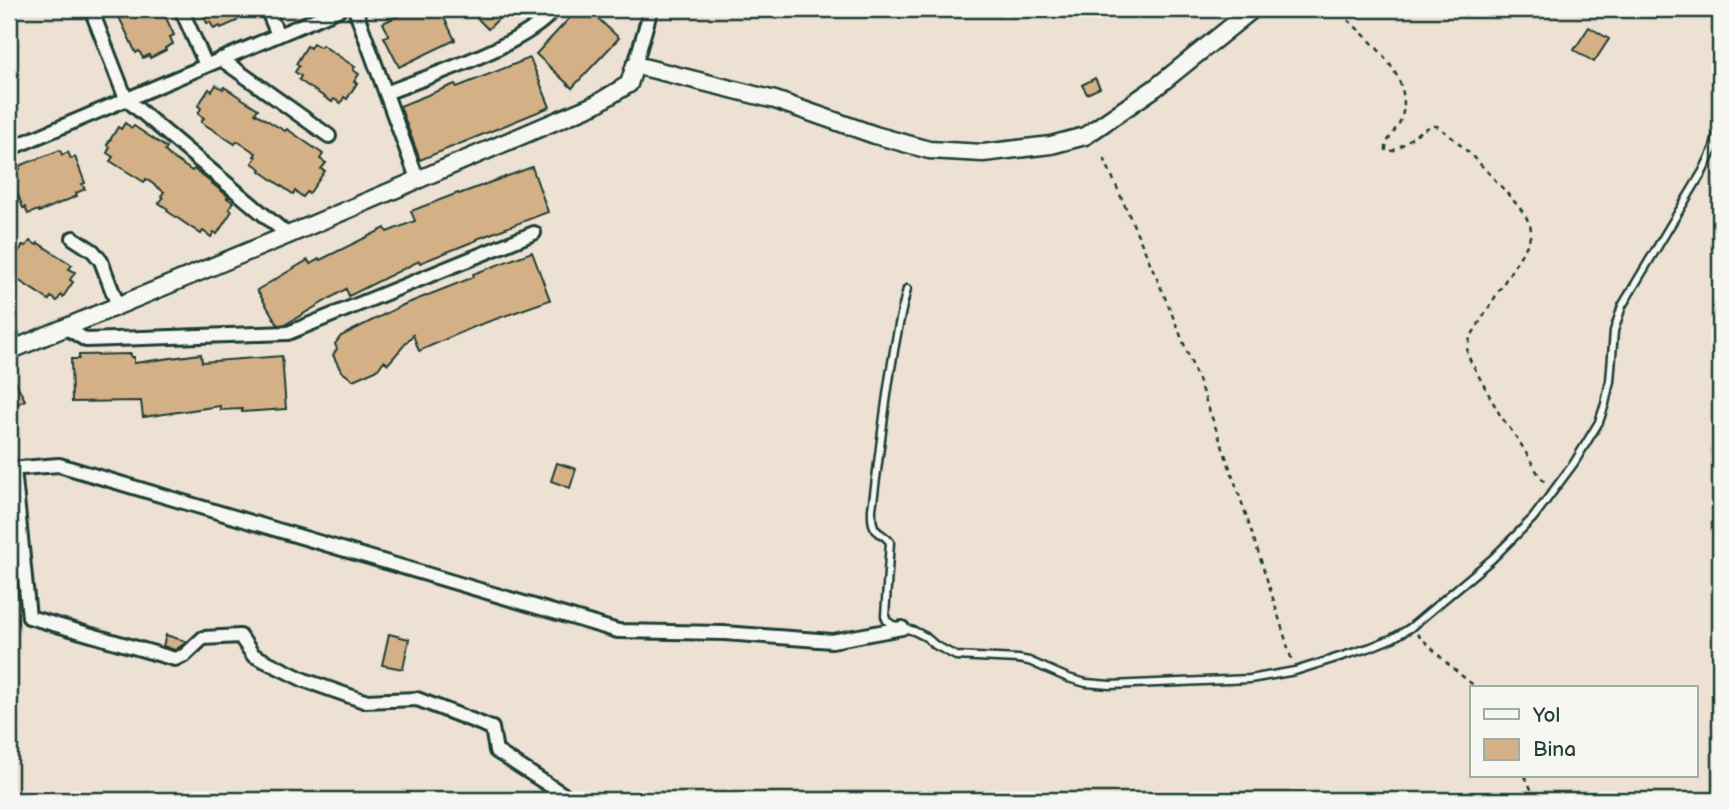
<svg xmlns="http://www.w3.org/2000/svg" width="1729" height="809" viewBox="0 0 1729 809" font-family="'Balsamiq Sans',sans-serif">
  <rect width="100%" height="100%" fill="#ece1d2"/>
  <filter id="ink" filterUnits="userSpaceOnUse"><feTurbulence type="fractalNoise" baseFrequency=".0143" numOctaves="2"/><feDisplacementMap in="SourceGraphic" scale="14" xChannelSelector="R" yChannelSelector="G"/><feConvolveMatrix kernelMatrix="1 2 1 2 8 2 1 2 1" color-interpolation-filters="sRGB"/></filter>
  <g filter="url(#ink)">
    <g fill="#d4b086" stroke="#1f3d34" stroke-width="2">
      <polygon points="121,9 162,9 174,35 170,37 173,44 165,48 166,50 150,58 149,55 143,58 139,51 136,53 119,17 124,15"/>
      <polygon points="200,9 256,9 236,18 237,21 221,28 220,26 214,29 210,22 207,23"/>
      <polygon points="412,9 440,9 455,40 399,67 384,37 389,35 383,23"/>
      <polygon points="468,9 509,9 488,29"/>
      <polygon points="578,9 588,9 619,38 572,88 536,54"/>
      <polygon points="1589,27 1609,39 1594,62 1574,50"/>
      <polygon points="313,43 320,47 322,45 355,67 353,70 359,74 354,82 357,83 347,99 344,97 341,103 334,99 332,102 299,80 301,76 295,72 299,66 296,64 307,46 310,48"/>
      <polygon points="530,58 550,107 420,160 400,106 455,84 457,87"/>
      <polygon points="1095,78 1100,88 1087,94 1082,85"/>
      <polygon points="216,85 223,89 224,87 258,109 255,113 285,131 287,129 323,154 320,159 326,163 321,169 325,171 309,194 307,192 303,197 295,191 293,194 260,171 261,169 252,163 256,157 254,156 256,153 237,141 235,144 201,122 204,118 198,114 201,108 198,106 209,89 212,91"/>
      <polygon points="125,123 132,128 134,126 167,148 165,151 170,156 192,171 194,169 229,197 227,198 233,202 229,209 232,211 217,234 214,232 211,237 203,231 201,234 167,211 168,209 159,203 163,198 161,196 164,192 146,179 144,182 110,161 113,157 107,153 110,147 107,145 118,127 121,129"/>
      <polygon points="60,150 62,155 68,152 71,159 75,157 85,183 82,184 85,189 76,193 77,196 39,212 38,210 28,214 25,207 23,208 12,179 14,179 11,172 20,169 19,166"/>
      <polygon points="532,167 548,212 477,239 477,240 420,263 419,261 349,296 346,289 286,324 278,325 257,290 308,260 310,264 319,259 320,260 385,228 387,232 415,221 411,211 458,193 459,194"/>
      <polygon points="30,241 37,245 38,243 72,265 69,269 75,272 70,280 73,282 63,297 61,295 57,301 51,297 49,300 15,278 18,274 11,270 15,264 12,262 23,245 26,246"/>
      <polygon points="532,252 550,300 476,326 419,351 413,335 388,364 384,361 378,369 353,380 341,371 333,355 337,349 335,344 341,336 403,305 474,277 473,274"/>
      <polygon points="131,354 131,357 134,357 134,363 201,354 202,362 282,356 286,409 242,412 242,409 220,410 220,406 143,417 141,401 72,402 71,359 79,359 79,355"/>
      <polygon points="9,369 25,400 9,408"/>
      <polygon points="557,463 576,469 570,488 551,481"/>
      <polygon points="389,634 409,639 403,669 382,665"/>
      <polygon points="166,635 185,641 184,644 175,650 163,646"/>
    </g>
    <g fill="none" stroke-linecap="round" stroke-linejoin="round">
      <defs>
        <path id="service" d="M907,289c-18,71 -25,147 -35,220 0,7 -1,16 5,22 4,4 9,5 13,11l-5,74 2,5 6,4 21,6 12,6 9,8 21,11 62,3 11,2 39,17 18,5 24,2 140,-6 45,-8 76,-24 22,-9 17,-10 82,-69 41,-41 41,-55 25,-41 6,-18 5,-23 4,-50 8,-25 81,-135 10,-21 7,-24"/>
        <g id="minor">
          <polyline points="91,9 126,99 288,235"/>
          <polyline points="181,9 206,65"/>
          <polyline points="267,9 278,35"/>
          <polyline points="355,9 418,181"/>
          <polyline points="221,59 329,136"/>
          <polyline points="635,65 651,9"/>
          <path d="M386,93c42,-17 143,-49 168,-84"/>
          <polyline points="9,149 340,9"/>
          <polyline points="73,238 93,251 101,261 118,306"/>
          <polyline points="65,327 86,340 288,333 534,233"/>
          <polyline points="9,331 16,348"/>
          <polyline points="9,469 59,465 618,631 724,633 832,641 902,628"/>
          <polyline points="14,469 29,617 175,659 185,655 203,638 240,636 253,655 304,680 364,701 417,699 492,728 496,751 572,800"/>
        </g>
        <polyline id="tertiary" points="9,351 288,235 596,104 629,84 635,65 775,100 875,135 929,150 983,153 1051,145 1085,136 1155,88 1253,9"/>
      </defs>
      <use href="#service" stroke="#1f3d34" stroke-width="11"/>
      <use href="#minor" stroke="#1f3d34" stroke-width="18"/>
      <use href="#tertiary" stroke="#1f3d34" stroke-width="21"/>
      <g stroke="#1f3d34" stroke-width="2.5" stroke-dasharray="5 5" stroke-linecap="butt">
        <path d="M1348,20c25,23 65,58 54,96 -3,13 -17,22 -16,34l3,2c17,-5 31,-27 48,-26 28,20 53,48 76,74 6,7 13,15 16,23 4,8 1,14 -2,22l-57,93 -3,13 3,9 30,55 19,26 20,34 7,9"/>
        <path d="M1104,158c27,62 55,123 80,186 41,104 76,210 108,317"/>
        <polyline points="1417,634 1451,667 1477,688"/>
        <polyline points="1525,776 1536,800"/>
      </g>
      <use href="#service" stroke="#f6f6f2" stroke-width="6"/>
      <use href="#minor" stroke="#f6f6f2" stroke-width="12"/>
      <use href="#tertiary" stroke="#f6f6f2" stroke-width="16"/>
    </g>
  </g>
  <rect width="1729" height="809" fill="none" stroke="#f6f6f2" stroke-width="35"/>
  <rect x="18" y="18" width="1694" height="774" fill="none" stroke="#1f3d34" stroke-width="2.5" filter="url(#ink)"/>
  <rect x="1470" y="686" width="228" height="91" fill="#f6f6f2" stroke="#a0aca6" stroke-width="2"/>
  <rect x="1484" y="709" width="35" height="10" fill="#f6f6f2" stroke="#a0aca6" stroke-width="2"/>
  <text x="1533" y="722" font-size="21" fill="#1f3d34">Yol</text>
  <rect x="1484" y="739" width="35" height="21" fill="#d4b086" stroke="#a0aca6" stroke-width="2"/>
  <text x="1533" y="756" font-size="21" fill="#1f3d34">Bina</text>
</svg>
